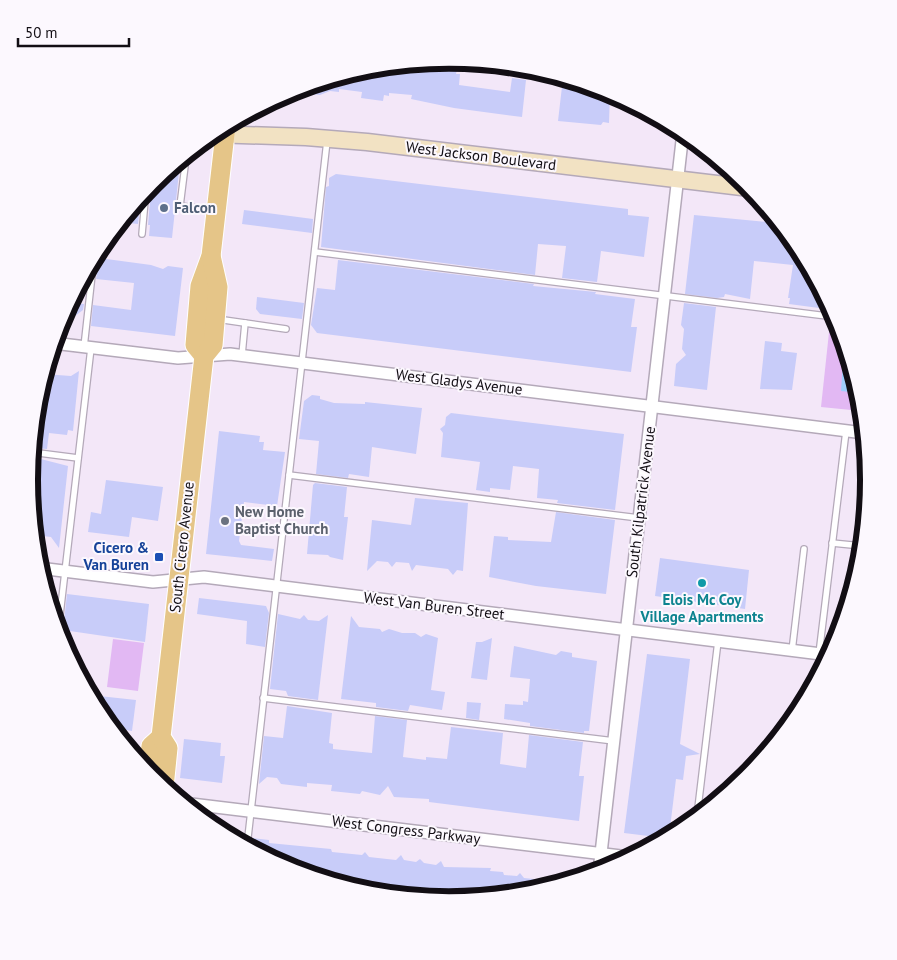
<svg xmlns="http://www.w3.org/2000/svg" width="897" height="960" viewBox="0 0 897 960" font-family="'PT Sans',sans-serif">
  <rect width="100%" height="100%" fill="#f3e7f8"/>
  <g fill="#e2b8f3">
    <polygon points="830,323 838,323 860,398 861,411 821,407"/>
    <polygon points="113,639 144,643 138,691 107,687"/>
  </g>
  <polygon fill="#9fcefd" points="843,363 850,364 859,393 841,391"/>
  <g fill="#c8ccf9">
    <polygon points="442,61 458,65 456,74 460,74 459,85 510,92 512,78 526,80 522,117 454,108 411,99 412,95 389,93 389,96 384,95 383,101 361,98 362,92 339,89 339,92 330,91 320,95 290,92 367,68"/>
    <polygon points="563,78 610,93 609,123 603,122 601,125 558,121"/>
    <polygon points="168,170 179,172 172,238 149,236 150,225 148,225 151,190 149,186"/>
    <polygon points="336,174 628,209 628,215 649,217 644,257 601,251 597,282 562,278 566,246 538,244 535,275 321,247 326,187 329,186 329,178"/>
    <polygon points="141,197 138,224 120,222"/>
    <polygon points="244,210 313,219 312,233 242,224"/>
    <polygon points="694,215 778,223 798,247 830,308 819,306 819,308 789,304 790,298 788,298 793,265 754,261 750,299 725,294 724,297 717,298 685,294"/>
    <polygon points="99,258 151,265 163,269 168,266 183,268 175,336 91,326 93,305 131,310 134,283 96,279"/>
    <polygon points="338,260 534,284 533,286 596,292 595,294 635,299 631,327 637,327 631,372 317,333 311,325 317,288 335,290"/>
    <polygon points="257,297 304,303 302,319 260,314 256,309"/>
    <polygon points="70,303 84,304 83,310 75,316 70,315 66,309"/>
    <polygon points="684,303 716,307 707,390 674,386 676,364 686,355 682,349 684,329 681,325"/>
    <polygon points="765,341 782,343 781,351 797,353 792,390 760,389"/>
    <polygon points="79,371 73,431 68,430 67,435 49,433 47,449 34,448 39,390 44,374 71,376"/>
    <polygon points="312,395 320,396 320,399 334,403 365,404 365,402 422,408 416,454 372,447 369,477 349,474 348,478 316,474 319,441 299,439 304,401"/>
    <polygon points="451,413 624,434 615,510 557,503 558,500 537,498 539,469 513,466 510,490 490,488 490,492 476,490 480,462 441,457 443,433 440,429 445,425 446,417"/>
    <polygon points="219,431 260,436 259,442 264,442 263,450 285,452 277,506 244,502 239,541 241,545 274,549 272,561 206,554"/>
    <polygon points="33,457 68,466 59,548 51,537 34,535 29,482"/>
    <polygon points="106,480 163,487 158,521 132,517 129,537 88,532 91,512 101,514"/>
    <polygon points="315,483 347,487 344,517 348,517 343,560 330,557 328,555 307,554 313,485"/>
    <polygon points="415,498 468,503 463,571 457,570 453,575 448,569 416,565 412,571 409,563 396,562 392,567 388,562 377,561 367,571 372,520 411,525"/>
    <polygon points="556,512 615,520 606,594 536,586 489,577 494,536 508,537 508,540 551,542"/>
    <polygon points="660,558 749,570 745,609 655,596"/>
    <polygon points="67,594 149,604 145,642 63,630"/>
    <polygon points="199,598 266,606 269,613 265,647 246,644 247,621 197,614"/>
    <polygon points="278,614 300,619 304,615 308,620 319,621 328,615 318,700 288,696 286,691 270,689"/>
    <polygon points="351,616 359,627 380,629 382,632 389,629 402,633 415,633 421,637 426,634 438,638 431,690 445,692 442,710 410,705 408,711 376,707 376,703 341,699"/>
    <polygon points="492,638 487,680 471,678 476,642 482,642"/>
    <polygon points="514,646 556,655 561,651 572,653 572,657 597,661 589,731 584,731 584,733 530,726 530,723 504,719 505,704 523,705 523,701 528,702 530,679 510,677"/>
    <polygon points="647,654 690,659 680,744 700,754 686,756 683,780 676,779 669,836 665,838 624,833"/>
    <polygon points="90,695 136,700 132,731 112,728 99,713"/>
    <polygon points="467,702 481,703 479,720 466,718"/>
    <polygon points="287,706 332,713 329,743 333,744 333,749 372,753 375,716 407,720 403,757 426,760 426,757 447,759 451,727 503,733 500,764 526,768 529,735 583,742 579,776 584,776 579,821 429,802 429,799 394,797 388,786 380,795 362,791 360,794 331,791 332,785 307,783 307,787 281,784 277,778 267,777 259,784 264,736 283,738"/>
    <polygon points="184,739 221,743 220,756 225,756 222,783 180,778"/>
    <polygon points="253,838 269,840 269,843 331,849 332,852 362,855 365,852 369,857 396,860 401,855 404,860 416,862 420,859 424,863 436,865 441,861 444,867 491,868 490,871 503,872 504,875 517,876 520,873 524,878 563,882 530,892 448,900 366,892 288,868 251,848"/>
  </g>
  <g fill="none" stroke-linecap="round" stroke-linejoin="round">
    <defs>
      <g id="lane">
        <polyline points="174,165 185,166 180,206 213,210"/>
        <polyline points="142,234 146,190"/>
        <polyline points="315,252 835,317"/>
        <polyline points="217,319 286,329"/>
        <polyline points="84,347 94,257"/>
        <polyline points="242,355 245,323"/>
        <polyline points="31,452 78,458"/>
        <polyline points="289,475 639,518"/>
        <polyline points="832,543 862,546"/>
        <polyline points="58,632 91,348"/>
        <polyline points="792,651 804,549"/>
        <polyline points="819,654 846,431"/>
        <polyline points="263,698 614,741"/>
        <polyline points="697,816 718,641"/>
        <polyline points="247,846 327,141"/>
      </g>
      <g id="street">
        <polyline points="53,343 178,358 230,354 864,433"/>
        <polyline points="39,568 153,582 204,577 829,655"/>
        <polyline points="183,803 629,857"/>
        <polyline points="599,871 683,132"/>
      </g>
      <polyline id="secondary" points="212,134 306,137 367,142 750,188"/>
      <g id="primary">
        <polyline points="204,356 195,345 200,286 211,256 226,125"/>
        <polyline points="148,772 151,746 161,737"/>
        <polyline points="164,787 168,748 161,737 204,356 213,345 218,287 211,256"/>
      </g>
    </defs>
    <use href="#lane" stroke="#b4a9b9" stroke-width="8"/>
    <use href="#street" stroke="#b4a9b9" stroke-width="14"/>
    <use href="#secondary" stroke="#b4a9b9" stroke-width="19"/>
    <use href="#primary" stroke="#fff" stroke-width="21"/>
    <use href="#lane" stroke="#fff" stroke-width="5.5"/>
    <use href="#street" stroke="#fff" stroke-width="11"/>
    <use href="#secondary" stroke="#f2e2c3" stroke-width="16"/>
    <use href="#primary" stroke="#e5c588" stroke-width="19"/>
  </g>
  <circle fill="#5c6f8a" stroke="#fcf8fe" stroke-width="2" cx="164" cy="208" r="5"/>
  <circle fill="#6b7280" stroke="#fcf8fe" stroke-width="2" cx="225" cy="521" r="5"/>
  <rect fill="#1a4fb4" stroke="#fcf8fe" stroke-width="2" x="154" y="552" width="10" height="10" rx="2.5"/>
  <circle fill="#0f9aa8" stroke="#fcf8fe" stroke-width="2" cx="702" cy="583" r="5"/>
  <g text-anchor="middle" stroke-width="4" stroke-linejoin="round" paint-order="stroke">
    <g font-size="15" fill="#120e14" stroke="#fcf8fe">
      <text transform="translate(481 156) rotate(7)" y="5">West Jackson Boulevard</text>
      <text transform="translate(459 382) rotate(7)" y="5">West Gladys Avenue</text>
      <text transform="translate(641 502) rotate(-83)" y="5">South Kilpatrick Avenue</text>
      <text transform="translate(182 547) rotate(-84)" y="5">South Cicero Avenue</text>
      <text transform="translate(434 606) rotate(7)" y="5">West Van Buren Street</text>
      <text transform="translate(406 830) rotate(7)" y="5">West Congress Parkway</text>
    </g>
    <g font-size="15" font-weight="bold" fill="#4e5e75" stroke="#fcf8fe" text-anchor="start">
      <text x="174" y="213">Falcon</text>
    </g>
    <g font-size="15" font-weight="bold" fill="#5b616d" stroke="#fcf8fe" text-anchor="start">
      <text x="235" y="517">New Home<tspan x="235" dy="17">Baptist Church</tspan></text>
    </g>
    <g font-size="15" font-weight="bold" fill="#164399" stroke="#fcf8fe" text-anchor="end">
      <text x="149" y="553">Cicero &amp;<tspan x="149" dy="17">Van Buren</tspan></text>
    </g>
    <g font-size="15" font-weight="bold" fill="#0d838f" stroke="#fcf8fe">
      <text x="702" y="605">Elois Mc Coy<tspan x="702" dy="17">Village Apartments</tspan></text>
    </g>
  </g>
  <path d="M0 0H897V960H0ZM38 480a411 411 0 1 1 822 0a411 411 0 1 1-822 0Z" fill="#fcf8fe" fill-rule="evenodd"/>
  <path fill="none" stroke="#120e14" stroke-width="6" d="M38 480a411 411 0 1 1 822 0a411 411 0 1 1-822 0Z"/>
  <path d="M18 38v8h111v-8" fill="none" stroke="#120e14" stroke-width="2.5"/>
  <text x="25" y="38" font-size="15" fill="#120e14" stroke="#fcf8fe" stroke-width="4" paint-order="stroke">50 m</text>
</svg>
